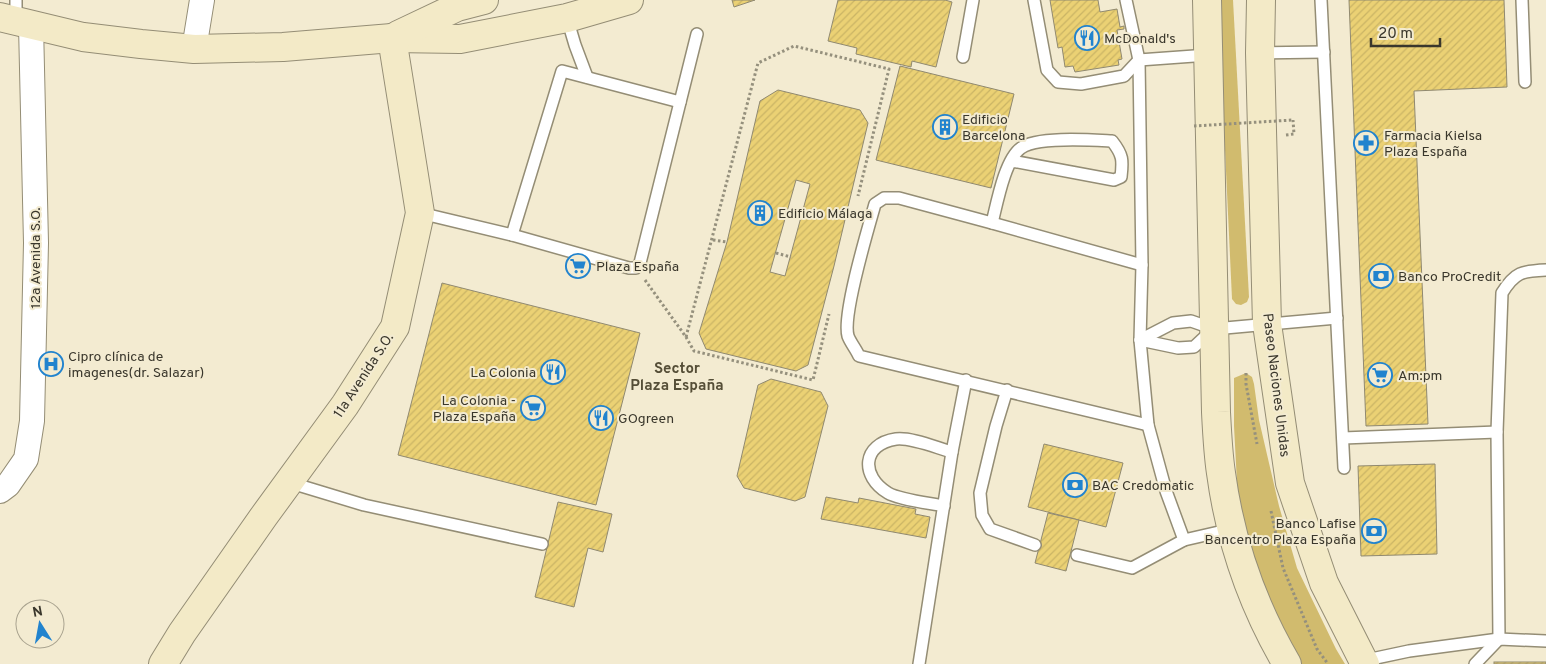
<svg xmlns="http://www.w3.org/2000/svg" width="1546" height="664" viewBox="0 0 1546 664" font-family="Overpass,sans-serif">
  <defs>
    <pattern id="building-hatch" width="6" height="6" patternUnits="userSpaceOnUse" patternTransform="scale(1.25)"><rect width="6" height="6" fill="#ebd174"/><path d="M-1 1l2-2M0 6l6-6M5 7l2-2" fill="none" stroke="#cab465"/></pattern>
  </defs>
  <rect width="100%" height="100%" fill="#f3ebd1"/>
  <g fill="#d1bb6e">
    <polygon points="1218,0 1233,0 1249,297 1247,302 1241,305 1236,304 1232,299"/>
    <polygon points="1246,373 1252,377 1254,384 1259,420 1279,506 1297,568 1336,649 1345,664 1299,664 1277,622 1255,562 1238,502 1234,426 1234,378"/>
  </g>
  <g fill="url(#building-hatch)" stroke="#908970" fill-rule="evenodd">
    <polygon points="732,0 755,0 734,7"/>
    <polygon points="838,0 945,0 952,2 936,67 912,61 911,67 856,54 857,48 828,41"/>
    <polygon points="1050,0 1098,0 1100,12 1117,9 1120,27 1124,26 1124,29 1117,30 1122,59 1118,60 1119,65 1075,72 1073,66 1065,67 1062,47 1058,48"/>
    <polygon points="1349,0 1504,0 1507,87 1414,91 1428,424 1366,426"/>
    <polygon points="900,66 1014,94 991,188 876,160"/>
    <path d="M778,90l82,20 8,13 -34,143 -26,99 -12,6 -90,-22 -7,-16 28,-91 33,-141zM796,180l14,4 -25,92 -15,-4z"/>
    <polygon points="442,283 640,333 596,505 398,455"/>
    <polygon points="771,379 821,392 828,406 805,497 795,501 744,488 737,476 758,385"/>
    <polygon points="1044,444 1123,463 1106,527 1028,507"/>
    <polygon points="1435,464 1437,554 1361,556 1358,466"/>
    <polygon points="826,497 858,503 859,498 916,509 915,514 930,517 926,538 821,519"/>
    <polygon points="558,502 612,514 603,552 588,548 574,607 535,597"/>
    <polygon points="1048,513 1079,520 1066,571 1035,563"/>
    <rect x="1494" y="662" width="52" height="2"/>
  </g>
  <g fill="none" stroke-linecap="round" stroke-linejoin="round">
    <defs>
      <g id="lane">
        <polyline points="16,0 16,21"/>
        <polyline points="1034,0 1047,70 1058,82 1081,84 1124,76 1139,60 1208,55"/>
        <polyline points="1126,0 1139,60 1142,265 1140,340 1148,425 1166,491 1184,540 1232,529"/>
        <polyline points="1321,0 1344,468"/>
        <polyline points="1522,0 1525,82"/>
        <polyline points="567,18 575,45 587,77"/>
        <polyline points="1260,53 1324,52"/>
        <polyline points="963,57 973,0"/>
        <polyline points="420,213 512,235 629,268 636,268 640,263 697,34"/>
        <path d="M992,223c5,-20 13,-64 29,-75 16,-12 71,-8 91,-7 11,14 11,19 9,36l-7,3 -102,-19"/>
        <polyline points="512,235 562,71 680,102"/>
        <path d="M1142,265l-150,-42 -93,-25h-15l-9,6c-7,25 -33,111 -27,132 2,6 8,13 11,20l289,69"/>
        <polyline points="1140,340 1173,323 1191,321 1214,329 1337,318"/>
        <polyline points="1140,340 1178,348 1194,347 1210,332"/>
        <polyline points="1007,390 996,426 980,493 982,515 990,529 1035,545"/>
        <polyline points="1343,438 1497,432"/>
        <polyline points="288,482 364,505 542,544"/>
        <path d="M944,506c-15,-3 -44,-6 -56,-13 -28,-17 -26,-49 8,-54 15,-2 41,9 56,13"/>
        <polyline points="1077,555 1132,568 1184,540"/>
        <polyline points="1362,661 1409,651 1499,639 1546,641"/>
        <polyline points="919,664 952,452 966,380"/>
        <path d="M1475,664l24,-25 -2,-207 5,-139c13,-21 20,-22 44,-23"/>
      </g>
      <g id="street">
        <polyline points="194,49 202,0"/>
        <polyline points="0,491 8,485 26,459 32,421 36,243 31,25"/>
      </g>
      <g id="secondary">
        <path d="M1207,0l9,412c1,20 2,41 5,61 9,67 32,133 66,191"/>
        <polyline points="1261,0 1260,53 1267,324 1290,483 1324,583 1365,664"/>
        <polyline points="0,17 83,37 141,44 194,49 283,47 392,38 460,39 567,18 629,0"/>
        <polyline points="398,35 457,7 484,0"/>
        <polyline points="163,664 182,633 264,516 345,405 395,327 420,213 392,38"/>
      </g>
    </defs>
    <use href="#lane" stroke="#948d75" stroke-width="14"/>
    <use href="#street" stroke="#948d75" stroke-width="26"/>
    <use href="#secondary" stroke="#948d75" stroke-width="30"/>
    <g stroke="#95907d" stroke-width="3" stroke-dasharray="2.5 2.5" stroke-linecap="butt">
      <polyline points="1286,135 1294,134 1293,120"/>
      <polyline points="713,240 727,242"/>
      <polyline points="776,253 791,257"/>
      <polyline points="645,280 686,337 694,351 813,380 829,314"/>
      <polyline points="686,337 758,63 794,46 889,69 858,196"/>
      <polyline points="1246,373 1246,384 1257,444"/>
      <polyline points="1271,511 1283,568 1317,649 1328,664"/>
    </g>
    <use href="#lane" stroke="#fff" stroke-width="11"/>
    <use href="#street" stroke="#fff" stroke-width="24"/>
    <use href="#secondary" stroke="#f3eac7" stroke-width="28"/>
    <polyline stroke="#95907d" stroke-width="3" stroke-dasharray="2.5 2.5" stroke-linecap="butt" points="1194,126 1293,120"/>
  </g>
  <defs>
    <symbol id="restaurant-ring" viewBox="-11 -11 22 22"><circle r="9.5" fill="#f3ebd1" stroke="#2183ce" stroke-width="1.5"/><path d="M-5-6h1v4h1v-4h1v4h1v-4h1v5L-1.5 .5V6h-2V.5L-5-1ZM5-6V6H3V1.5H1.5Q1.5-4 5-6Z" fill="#2183ce"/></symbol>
    <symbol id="building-ring" viewBox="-11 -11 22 22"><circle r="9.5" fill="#f3ebd1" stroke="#2183ce" stroke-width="1.5"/><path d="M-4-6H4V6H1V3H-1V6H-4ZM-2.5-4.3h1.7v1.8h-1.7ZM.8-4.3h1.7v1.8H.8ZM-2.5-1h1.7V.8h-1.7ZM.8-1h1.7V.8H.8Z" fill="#2183ce"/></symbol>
    <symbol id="pharmacy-ring" viewBox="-11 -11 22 22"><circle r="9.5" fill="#f3ebd1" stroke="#2183ce" stroke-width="1.5"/><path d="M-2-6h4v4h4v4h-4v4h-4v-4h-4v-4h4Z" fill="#2183ce"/></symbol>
    <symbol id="supermarket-ring" viewBox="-11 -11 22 22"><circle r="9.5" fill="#f3ebd1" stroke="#2183ce" stroke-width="1.5"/><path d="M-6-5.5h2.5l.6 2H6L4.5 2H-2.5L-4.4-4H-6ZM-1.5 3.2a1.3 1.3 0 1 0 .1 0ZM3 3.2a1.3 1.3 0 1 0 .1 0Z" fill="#2183ce"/></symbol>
    <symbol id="bank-ring" viewBox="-11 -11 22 22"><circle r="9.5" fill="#f3ebd1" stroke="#2183ce" stroke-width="1.5"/><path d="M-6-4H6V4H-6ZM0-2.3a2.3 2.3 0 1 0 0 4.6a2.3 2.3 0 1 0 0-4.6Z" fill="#2183ce"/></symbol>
    <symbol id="hospital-ring" viewBox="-11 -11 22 22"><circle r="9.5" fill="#f3ebd1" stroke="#2183ce" stroke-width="1.5"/><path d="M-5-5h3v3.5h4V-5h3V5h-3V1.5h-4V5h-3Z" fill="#2183ce"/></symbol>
  </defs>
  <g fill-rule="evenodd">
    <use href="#restaurant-ring" x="1073" y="24" width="28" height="28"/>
    <use href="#building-ring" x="931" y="113" width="28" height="28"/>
    <use href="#pharmacy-ring" x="1352" y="129" width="28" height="28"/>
    <use href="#building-ring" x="746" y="199" width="28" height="28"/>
    <use href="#supermarket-ring" x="564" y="252" width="28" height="28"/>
    <use href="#bank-ring" x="1367" y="262" width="28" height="28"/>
    <use href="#hospital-ring" x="37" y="350" width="28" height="28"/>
    <use href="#restaurant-ring" x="539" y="358" width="28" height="28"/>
    <use href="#supermarket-ring" x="1366" y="361" width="28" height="28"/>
    <use href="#supermarket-ring" x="519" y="394" width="28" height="28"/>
    <use href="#restaurant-ring" x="587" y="404" width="28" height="28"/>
    <use href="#bank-ring" x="1061" y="471" width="28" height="28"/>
    <use href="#bank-ring" x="1360" y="517" width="28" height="28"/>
  </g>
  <g text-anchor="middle" stroke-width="4" stroke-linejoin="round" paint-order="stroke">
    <g font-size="14" fill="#3a372c" stroke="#f3ebd1" text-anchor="start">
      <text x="1104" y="43">McDonald's</text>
      <text x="962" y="124">Edificio<tspan x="962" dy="16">Barcelona</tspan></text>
      <text x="1384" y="140">Farmacia Kielsa<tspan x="1384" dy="16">Plaza España</tspan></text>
      <text x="778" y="218">Edificio Málaga</text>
      <text x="596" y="271">Plaza España</text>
      <text x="1398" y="281">Banco ProCredit</text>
      <text x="68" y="361">Cipro clínica de<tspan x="68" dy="16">imagenes(dr. Salazar)</tspan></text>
      <text x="536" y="377" text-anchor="end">La Colonia</text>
      <text x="1398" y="380">Am:pm</text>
      <text x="516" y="405" text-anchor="end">La Colonia -<tspan x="516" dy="16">Plaza España</tspan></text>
      <text x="618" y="423">GOgreen</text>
      <text x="1092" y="490">BAC Credomatic</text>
      <text x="1356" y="528" text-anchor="end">Banco Lafise<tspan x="1356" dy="16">Bancentro Plaza España</tspan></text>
    </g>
    <g font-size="14" fill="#3a372c" stroke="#f3ebd1">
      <text transform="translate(35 258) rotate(-90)" y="5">12a Avenida S.O.</text>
      <text transform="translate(363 375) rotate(-57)" y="5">11a Avenida S.O.</text>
      <text transform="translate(1277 385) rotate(83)" y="5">Paseo Naciones Unidas</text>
    </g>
    <g font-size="15" font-weight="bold" fill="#554e37" stroke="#f3ebd1">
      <text x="677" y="373">Sector<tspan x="677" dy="17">Plaza España</tspan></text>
    </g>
  </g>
  <g transform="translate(40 624) rotate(349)"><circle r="24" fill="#f3ebd1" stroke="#a9a38f"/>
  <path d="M0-4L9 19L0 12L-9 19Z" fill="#2183ce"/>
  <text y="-8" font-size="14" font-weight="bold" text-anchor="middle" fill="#3a372c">N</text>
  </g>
  <path d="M1371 38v8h69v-8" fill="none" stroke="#3a372c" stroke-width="2.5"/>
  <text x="1378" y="38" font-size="15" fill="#3a372c" stroke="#f3ebd1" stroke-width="4" paint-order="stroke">20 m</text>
</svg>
